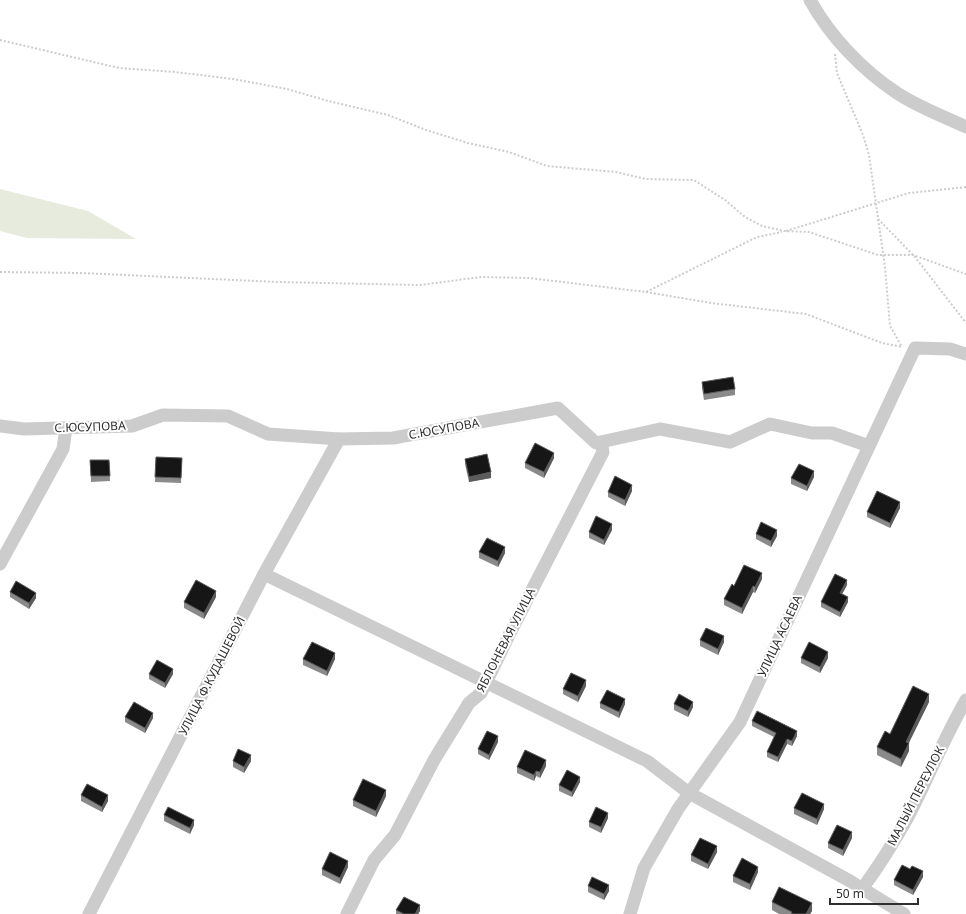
<svg xmlns="http://www.w3.org/2000/svg" width="966" height="914" viewBox="0 0 966 914" font-family="'Noto Sans',sans-serif">
  <rect width="100%" height="100%" fill="#fff"/>
  <polygon fill="#e7ebde" points="0,189 88,211 136,239 27,238 0,231"/>
  <g fill="none" stroke-linecap="round" stroke-linejoin="round">
    <g stroke="#ccc" stroke-width="2" stroke-dasharray="2 2" stroke-linecap="butt">
      <polyline points="0,40 119,68 175,72 233,79 287,89 328,101 388,115 426,130 468,143 509,152 547,166 616,172 646,179 694,180 725,200 745,217 762,226 784,231 809,232 878,255 913,255 966,274"/>
      <polyline points="835,54 837,73 863,135 869,155 885,267 890,326 902,347"/>
      <polyline points="878,219 915,257 966,323"/>
      <polyline points="786,231 909,193 966,187"/>
      <polyline points="0,272 81,273 278,282 419,285 482,277 529,278 646,292 757,237 782,232"/>
      <polyline points="646,292 711,303 806,314 882,343 902,347"/>
    </g>
    <g stroke="#ccc" stroke-width="13">
      <path d="M810,0c20,36 52,70 87,93 21,14 46,23 69,34"/>
      <polyline points="0,426 24,429 132,426 163,415 228,416 268,434 339,439 393,438 558,408 596,443 660,429 730,442 770,424 812,433 832,433 869,446"/>
      <polyline points="0,564 63,449 66,428"/>
      <polyline points="264,574 647,761 689,793 850,881 904,914"/>
      <path d="M862,889c17,-23 32,-47 46,-72 20,-39 36,-79 58,-117"/>
      <polyline points="89,914 264,574 339,439"/>
      <polyline points="347,914 374,860 395,835 434,760 469,703 481,693 511,631 603,452 601,442"/>
      <polyline points="630,914 644,868 678,809 740,722 915,348 950,349 966,354"/>
    </g>
  </g>
  <g fill="#8a8a8a">
    <polygon points="702,382 735,389 735,395 704,400 702,388"/>
    <polygon points="156,457 182,458 181,483 155,482"/>
    <polygon points="554,458 544,478 525,468 525,463"/>
    <polygon points="465,459 491,478 469,482 465,464"/>
    <polygon points="90,460 109,460 110,481 91,482"/>
    <polygon points="814,477 807,491 791,484 791,478"/>
    <polygon points="632,491 625,506 608,497 608,492"/>
    <polygon points="900,508 890,528 867,517 867,512"/>
    <polygon points="612,530 604,545 589,538 589,532"/>
    <polygon points="756,534 777,536 771,547 756,539"/>
    <polygon points="479,552 505,553 498,567 479,558"/>
    <polygon points="762,579 755,593 753,592 742,614 724,605 724,599 734,586"/>
    <polygon points="847,585 842,594 848,602 840,617 821,607 821,602"/>
    <polygon points="10,592 36,598 29,609 10,597"/>
    <polygon points="216,597 204,619 184,608 184,602"/>
    <polygon points="700,640 724,642 718,655 700,646"/>
    <polygon points="801,658 828,658 820,673 801,663"/>
    <polygon points="303,659 335,659 327,676 303,665"/>
    <polygon points="149,674 173,674 165,688 149,679"/>
    <polygon points="586,686 578,702 563,694 563,689"/>
    <polygon points="929,702 908,743 909,751 901,767 877,755 877,747 890,734"/>
    <polygon points="600,703 625,704 619,718 600,708"/>
    <polygon points="674,704 693,707 688,717 674,710"/>
    <polygon points="125,717 153,718 145,733 125,722"/>
    <polygon points="752,721 797,736 792,746 787,744 778,762 767,757 767,752 774,737 752,726"/>
    <polygon points="498,742 489,760 478,754 478,749"/>
    <polygon points="233,761 251,761 244,773 233,767"/>
    <polygon points="546,766 540,778 536,776 534,781 517,773 517,767"/>
    <polygon points="580,782 572,797 559,791 559,785"/>
    <polygon points="81,795 108,801 102,812 81,801"/>
    <polygon points="386,796 376,817 353,806 353,800"/>
    <polygon points="794,808 824,809 817,825 794,814"/>
    <polygon points="164,815 194,825 190,834 164,821"/>
    <polygon points="608,818 601,833 589,827 589,822"/>
    <polygon points="852,838 843,856 828,848 828,843"/>
    <polygon points="717,852 708,869 691,861 691,855"/>
    <polygon points="348,867 340,884 322,875 322,869"/>
    <polygon points="758,872 750,890 733,882 733,876"/>
    <polygon points="923,877 913,895 894,885 894,880"/>
    <polygon points="588,886 609,891 604,900 588,892"/>
    <polygon points="772,902 812,911 810,914 779,914 772,910"/>
    <polygon points="396,910 420,911 418,914 396,914"/>
  </g>
  <g fill="#5c5c5c">
    <polygon points="554,453 554,458 544,478 544,472"/>
    <polygon points="814,471 814,477 807,491 807,486"/>
    <polygon points="491,472 491,478 469,482 469,477"/>
    <polygon points="632,485 632,491 625,506 625,500"/>
    <polygon points="900,502 900,508 890,528 890,523"/>
    <polygon points="612,524 612,530 604,545 604,540"/>
    <polygon points="777,530 777,536 771,547 771,541"/>
    <polygon points="505,547 505,553 498,567 498,561"/>
    <polygon points="762,573 762,579 755,593 755,587"/>
    <polygon points="847,580 847,585 840,598 840,593"/>
    <polygon points="753,586 753,592 742,614 742,608"/>
    <polygon points="216,591 216,597 204,619 204,613"/>
    <polygon points="36,593 36,598 29,609 29,603"/>
    <polygon points="848,597 848,602 840,617 840,612"/>
    <polygon points="724,636 724,642 718,655 718,649"/>
    <polygon points="828,652 828,658 820,673 820,667"/>
    <polygon points="335,653 335,659 327,676 327,671"/>
    <polygon points="173,669 173,674 165,688 165,683"/>
    <polygon points="586,680 586,686 578,702 578,696"/>
    <polygon points="929,694 929,702 906,749 906,742"/>
    <polygon points="625,699 625,704 619,718 619,712"/>
    <polygon points="693,702 693,707 688,717 688,711"/>
    <polygon points="153,713 153,718 145,733 145,728"/>
    <polygon points="797,731 797,736 792,746 792,741"/>
    <polygon points="498,736 498,742 489,760 489,755"/>
    <polygon points="787,739 787,744 778,762 778,757"/>
    <polygon points="909,743 909,751 901,767 901,759"/>
    <polygon points="251,755 251,761 244,773 244,767"/>
    <polygon points="546,760 546,766 540,778 540,772"/>
    <polygon points="536,771 536,776 534,781 534,775"/>
    <polygon points="580,777 580,782 572,797 572,792"/>
    <polygon points="386,790 386,796 376,817 376,811"/>
    <polygon points="108,795 108,801 102,812 102,807"/>
    <polygon points="824,804 824,809 817,825 817,819"/>
    <polygon points="608,813 608,818 601,833 601,827"/>
    <polygon points="194,820 194,825 190,834 190,828"/>
    <polygon points="852,832 852,838 843,856 843,850"/>
    <polygon points="717,846 717,852 708,869 708,864"/>
    <polygon points="348,861 348,867 340,884 340,878"/>
    <polygon points="758,867 758,872 750,890 750,884"/>
    <polygon points="923,871 923,877 913,895 913,890"/>
    <polygon points="609,885 609,891 604,900 604,894"/>
    <polygon points="812,903 812,911 810,914 806,914"/>
    <polygon points="420,905 420,911 418,914 415,914"/>
  </g>
  <g fill="#161616" stroke="#5c5c5c">
    <polygon points="733,377 735,389 704,394 702,382"/>
    <polygon points="535,443 554,453 544,472 525,463"/>
    <polygon points="487,454 491,472 469,477 465,459"/>
    <polygon points="156,457 182,458 181,478 155,477"/>
    <polygon points="90,460 109,460 110,476 91,476"/>
    <polygon points="799,464 814,471 807,486 791,478"/>
    <polygon points="615,476 632,485 625,500 608,492"/>
    <polygon points="877,491 900,502 890,523 867,512"/>
    <polygon points="596,516 612,524 604,540 589,532"/>
    <polygon points="761,522 777,530 771,541 756,534"/>
    <polygon points="487,538 505,547 498,561 479,552"/>
    <polygon points="744,565 762,573 755,587 753,586 742,608 724,599 732,584 734,586"/>
    <polygon points="835,574 847,580 840,593 848,597 840,612 821,602"/>
    <polygon points="196,580 216,591 204,613 184,602"/>
    <polygon points="16,581 36,593 29,603 10,592"/>
    <polygon points="706,628 724,636 718,649 700,640"/>
    <polygon points="312,642 335,653 327,671 303,659"/>
    <polygon points="809,642 828,652 820,667 801,658"/>
    <polygon points="157,660 173,669 165,683 149,674"/>
    <polygon points="571,673 586,680 578,696 563,689"/>
    <polygon points="913,686 929,694 906,742 909,743 901,759 877,747 885,731 890,734"/>
    <polygon points="607,690 625,699 619,712 600,703"/>
    <polygon points="679,694 693,702 688,711 674,704"/>
    <polygon points="134,702 153,713 145,728 125,717"/>
    <polygon points="757,711 797,731 792,741 787,739 778,757 767,752 776,733 752,721"/>
    <polygon points="487,731 498,736 489,755 478,749"/>
    <polygon points="238,749 251,755 244,767 233,761"/>
    <polygon points="525,750 546,760 540,772 536,771 534,775 517,767"/>
    <polygon points="567,770 580,777 572,792 559,785"/>
    <polygon points="363,779 386,790 376,811 353,800"/>
    <polygon points="87,784 108,795 102,807 81,795"/>
    <polygon points="802,793 824,804 817,819 794,808"/>
    <polygon points="168,807 194,820 190,828 164,815"/>
    <polygon points="596,807 608,813 601,827 589,822"/>
    <polygon points="837,825 852,832 843,850 828,843"/>
    <polygon points="700,838 717,846 708,864 691,855"/>
    <polygon points="330,852 348,861 340,878 322,869"/>
    <polygon points="742,858 758,867 750,884 733,876"/>
    <polygon points="902,865 910,869 912,866 923,871 913,890 894,880"/>
    <polygon points="592,877 609,885 604,894 588,886"/>
    <polygon points="779,887 812,903 806,914 791,914 792,912 772,902"/>
    <polygon points="404,897 420,905 415,914 404,914 396,910"/>
  </g>
  <g text-anchor="middle" stroke-width="4" stroke-linejoin="round" paint-order="stroke">
    <g font-size="12" fill="#2f2f2f" stroke="#fff">
      <text transform="translate(90 427) rotate(-2)" y="4">С.ЮСУПОВА</text>
      <text transform="translate(444 429) rotate(-10)" y="4">С.ЮСУПОВА</text>
      <text transform="translate(780 636) rotate(-65)" y="4">УЛИЦА АСАЕВА</text>
      <text transform="translate(506 640) rotate(-63)" y="4">ЯБЛОНЕВАЯ УЛИЦА</text>
      <text transform="translate(212 676) rotate(-63)" y="4">УЛИЦА Ф.КУДАШЕВОЙ</text>
      <text transform="translate(916 796) rotate(-63)" y="4">МАЛЫЙ ПЕРЕУЛОК</text>
    </g>
  </g>
  <path d="M830 898v6h88v-6" fill="none" stroke="#2f2f2f" stroke-width="2"/>
  <text x="836" y="898" font-size="12" fill="#2f2f2f" stroke="#ffffff" stroke-width="3" paint-order="stroke">50 m</text>
</svg>
